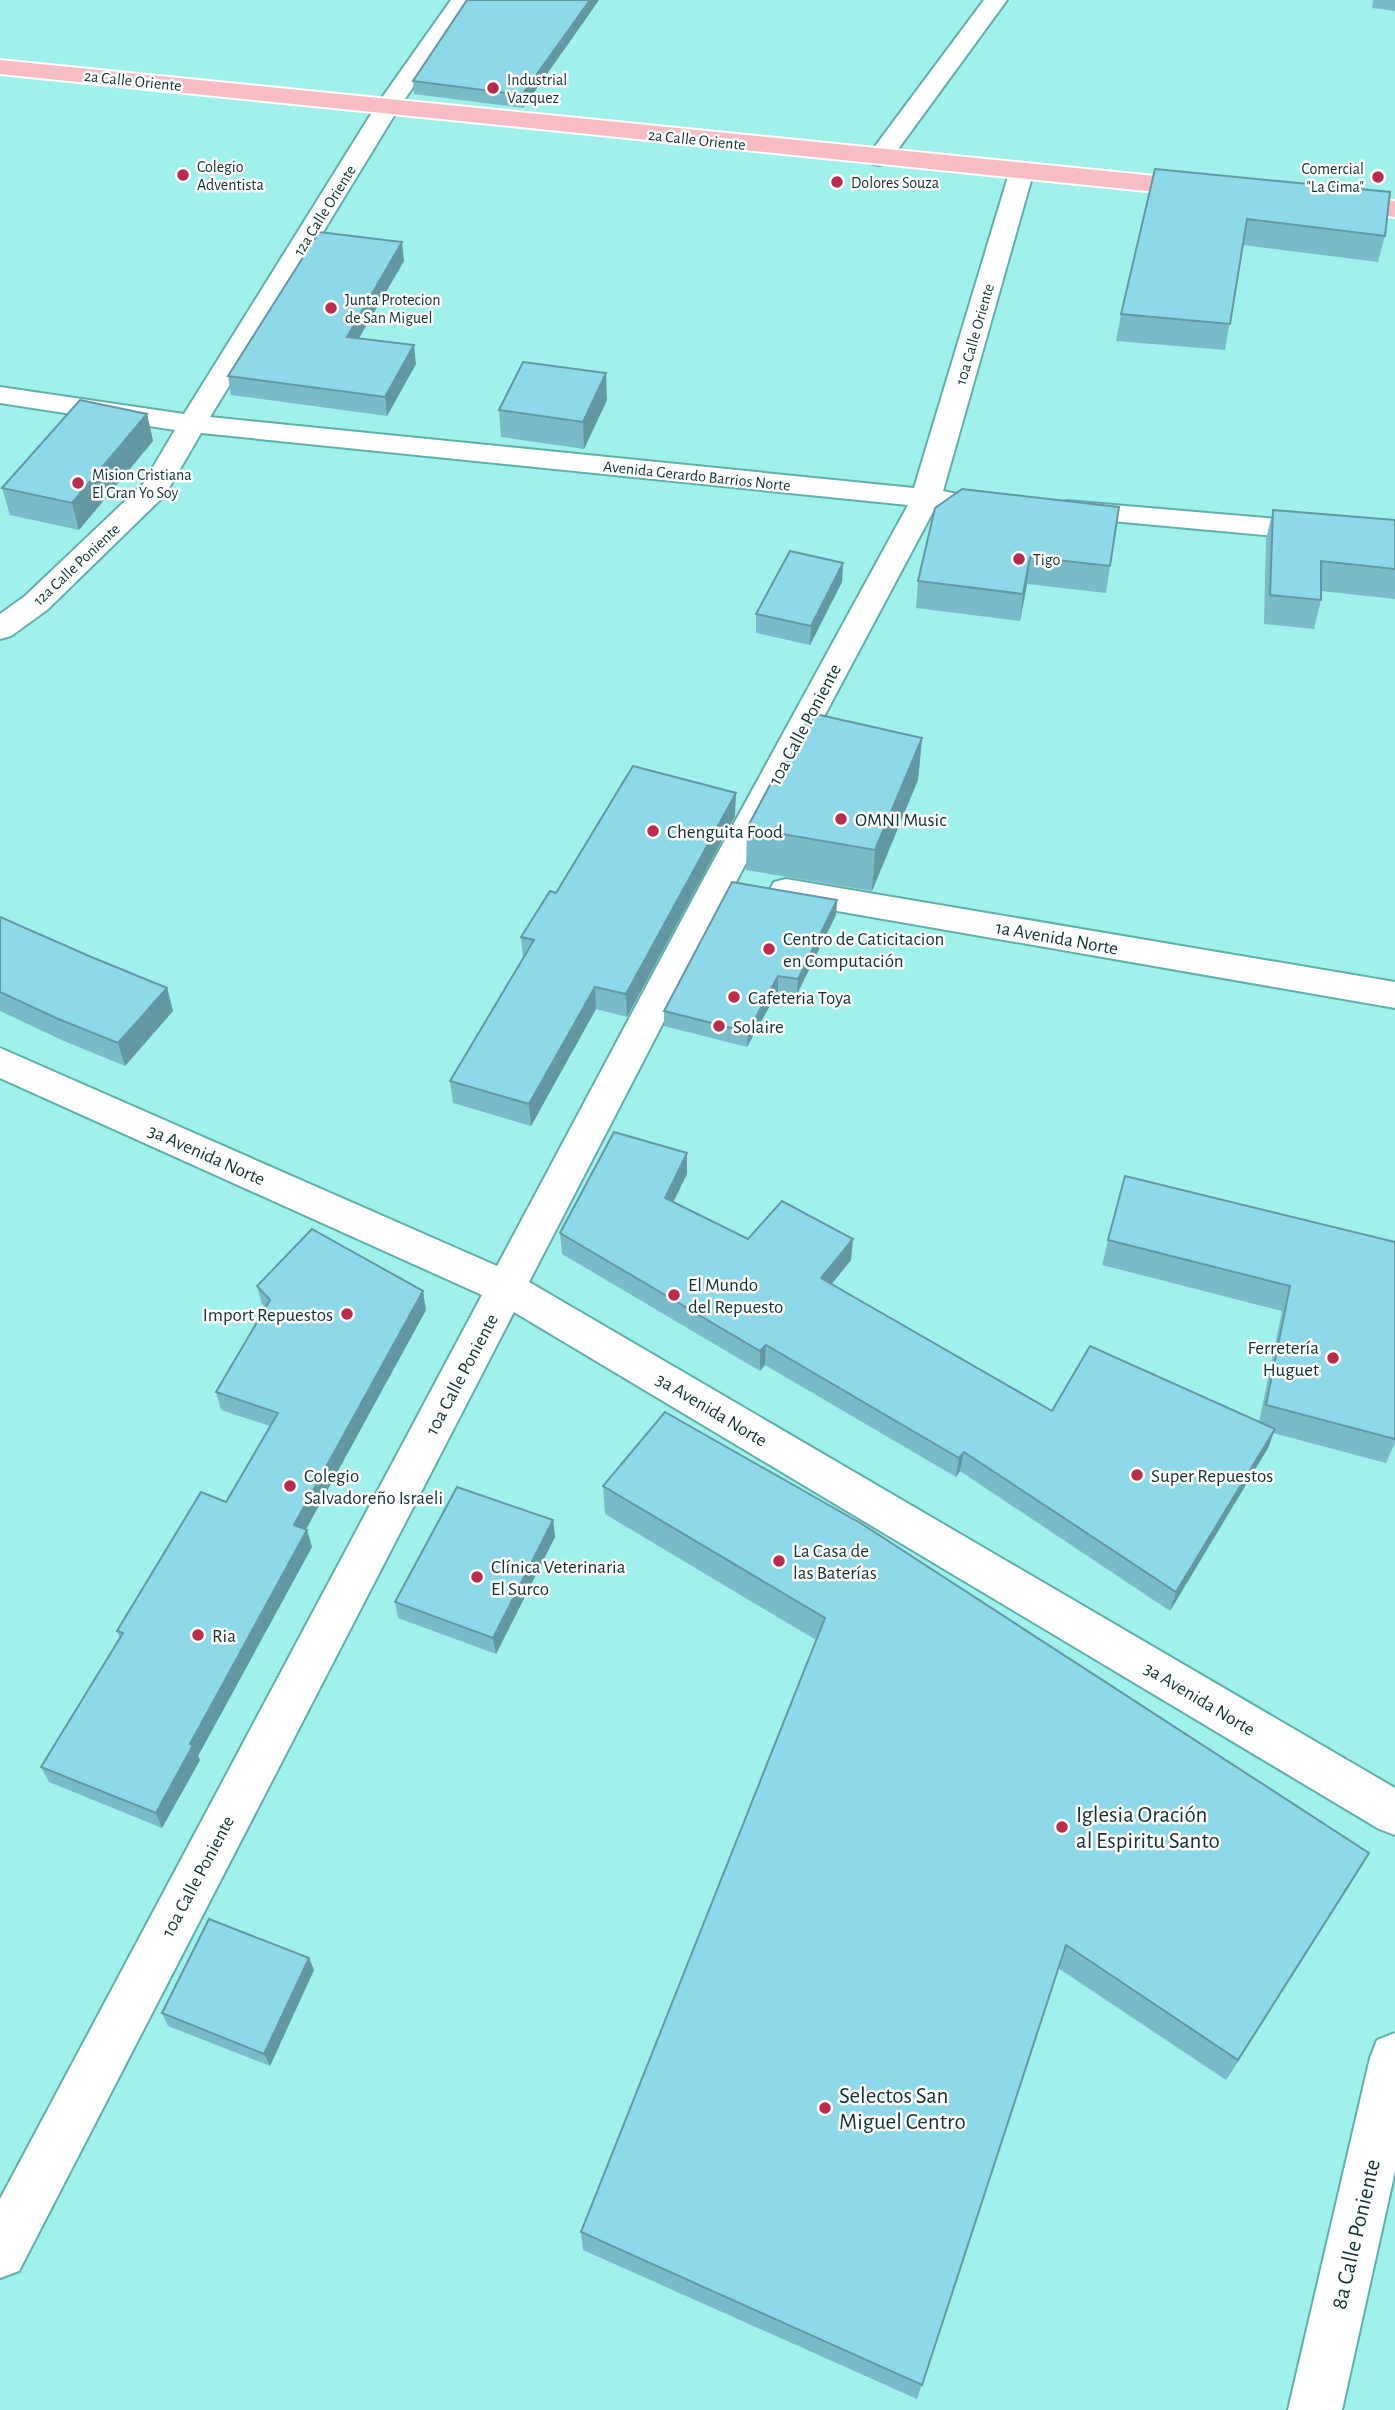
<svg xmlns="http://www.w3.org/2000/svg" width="1395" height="2410" viewBox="0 0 1395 2410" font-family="'Alegreya Sans',sans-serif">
  <rect width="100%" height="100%" fill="#a0f0ec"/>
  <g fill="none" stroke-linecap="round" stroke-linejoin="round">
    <defs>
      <g id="minor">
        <polygon points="451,0 473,0 400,106 210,417 914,488 1010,170 1013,165 1022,163 1031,165 1034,170 943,491 957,494 962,500 957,506 935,508 737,880 529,1282 1395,1788 1395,1835 1379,1829 514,1312 19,2271 0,2278 0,2199 482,1295 0,1078 0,1048 497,1266 703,880 908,505 201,433 165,495 47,610 11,636 0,639 0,614 25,596 143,484 175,430 0,403 0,387 184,414 376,106"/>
        <polygon points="984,0 1007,0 888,163 879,165 870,163 867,158 870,153"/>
        <polygon points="1067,501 1395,529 1395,547 1057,516 1052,510 1057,504"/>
        <polygon points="786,879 1395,982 1395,1008 774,900 769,891 774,882"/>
        <polygon points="1395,2033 1395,2171 1342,2410 1288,2410 1370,2058 1377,2040"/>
      </g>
      <g id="major">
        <polygon points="0,60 1205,181 1214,184 1218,189 1214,194 1205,197 0,74"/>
        <polygon points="1334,194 1395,201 1395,217 1325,207 1321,202 1325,197"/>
      </g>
    </defs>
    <use href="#minor" stroke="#5fafab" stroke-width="4"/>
    <use href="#major" stroke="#fff" stroke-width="4"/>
    <use href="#minor" fill="#fff" fill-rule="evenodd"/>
    <use href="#major" fill="#f7bcc4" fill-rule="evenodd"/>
  </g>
  <g fill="#79bbc8">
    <polygon points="599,0 523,108 414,94 413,81"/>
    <polygon points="1373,0 1395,0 1395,11 1372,8"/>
    <polygon points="1155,169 1385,236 1378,262 1243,245 1225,350 1116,341 1121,314"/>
    <polygon points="404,261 359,338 416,364 387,416 231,395 228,376"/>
    <polygon points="607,400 584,449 501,437 499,410"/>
    <polygon points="147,414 153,441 79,530 10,515 2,488"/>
    <polygon points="935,508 1110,566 1106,593 1027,584 1020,621 916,608 918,581"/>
    <polygon points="1273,510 1395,520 1395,599 1321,591 1321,600 1314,629 1264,624 1266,539"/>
    <polygon points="843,563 842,582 810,645 756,633 756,614"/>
    <polygon points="922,738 918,780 872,891 746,870 747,828 777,785"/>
    <polygon points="735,816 627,1017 596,1009 531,1126 453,1103 450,1081 523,958 521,937 556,893"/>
    <polygon points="837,900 836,915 797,994 778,991 747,1047 664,1026 664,1011"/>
    <polygon points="0,917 89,956 167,988 173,1011 125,1066 64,1041 0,1011"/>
    <polygon points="687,1174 673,1202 748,1239 851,1260 832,1284 1052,1411 1259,1422 1282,1311 1102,1265 1108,1240 1395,1242 1395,1443 1386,1463 1273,1433 1268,1448 1170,1611 960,1471 956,1477 765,1365 760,1371 562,1254 560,1233"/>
    <polygon points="257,1286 426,1310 306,1529 307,1530 312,1547 198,1756 200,1760 162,1828 49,1782 41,1767 120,1638 117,1631 226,1502 270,1426 221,1410 216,1392 266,1308 262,1304"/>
    <polygon points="603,1486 1369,1853 1226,2080 1058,1968 917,2399 583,2250 581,2232 816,1640 605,1514"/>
    <polygon points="553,1520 555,1537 496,1654 398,1618 395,1602"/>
    <polygon points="309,1958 314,1970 270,2066 168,2026 162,2013"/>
  </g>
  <g fill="#6398a3">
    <polygon points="590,0 599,0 523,108 522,95"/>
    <polygon points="402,242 404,261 349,355 347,337"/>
    <polygon points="414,345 416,364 387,416 385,397"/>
    <polygon points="606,373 607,400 584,449 583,422"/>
    <polygon points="147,414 153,441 79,530 72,503"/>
    <polygon points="1030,557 1027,584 1020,621 1023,594"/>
    <polygon points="843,563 842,582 810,645 811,626"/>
    <polygon points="922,738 918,780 872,891 875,850"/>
    <polygon points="736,793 735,816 627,1017 626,994"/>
    <polygon points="837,900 836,915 797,994 798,979"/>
    <polygon points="778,976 778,991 747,1047 748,1032"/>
    <polygon points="595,987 596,1009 531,1126 529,1104"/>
    <polygon points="167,988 173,1011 125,1066 118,1043"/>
    <polygon points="687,1153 687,1174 665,1219 665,1198"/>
    <polygon points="853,1239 851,1260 820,1298 821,1278"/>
    <polygon points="423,1291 426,1310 299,1542 294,1525"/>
    <polygon points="766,1345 765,1365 760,1371 760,1351"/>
    <polygon points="1275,1429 1268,1448 1170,1611 1176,1592"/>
    <polygon points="964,1452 960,1471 956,1477 959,1458"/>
    <polygon points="553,1520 555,1537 496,1654 493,1638"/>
    <polygon points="307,1530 312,1547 198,1756 200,1760 162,1828 156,1813 190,1744"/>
    <polygon points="1369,1853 1355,1877 1226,2080 1238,2060"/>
    <polygon points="309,1958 314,1970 270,2066 264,2054"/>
  </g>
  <g fill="#8dd9e9" stroke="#6398a3" stroke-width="2">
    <polygon points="467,0 590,0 522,95 413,81"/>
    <polygon points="1155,169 1390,192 1385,236 1247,219 1230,324 1121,314"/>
    <polygon points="319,232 402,242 347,337 414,345 385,397 228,376"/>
    <polygon points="523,362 606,373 583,422 499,410"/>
    <polygon points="80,400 147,414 72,503 2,488"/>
    <polygon points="962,489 1119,507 1110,566 1030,557 1023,594 918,581 935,508"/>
    <polygon points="1273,510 1395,520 1395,569 1321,561 1321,600 1270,595"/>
    <polygon points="790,551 843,563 811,626 756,614"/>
    <polygon points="811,713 922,738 875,850 747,828 771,783 777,785"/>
    <polygon points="633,766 736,793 626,994 595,987 529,1104 450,1081 534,940 521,937 550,891 556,893"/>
    <polygon points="732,882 837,900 798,979 778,976 748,1032 664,1011"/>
    <polygon points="0,917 89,956 167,988 118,1043 56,1018 0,992"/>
    <polygon points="614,1132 687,1153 665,1198 748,1239 782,1201 853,1239 821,1278 1052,1411 1090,1346 1275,1429 1176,1592 964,1452 959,1458 766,1345 760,1351 560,1233"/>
    <polygon points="1125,1176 1395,1242 1395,1439 1266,1405 1290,1286 1108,1240"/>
    <polygon points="312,1229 423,1291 294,1525 307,1530 190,1744 193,1745 156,1813 41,1767 123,1633 117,1631 201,1492 226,1502 278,1413 216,1392 270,1300 257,1286"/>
    <polygon points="665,1412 862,1524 1369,1853 1238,2060 1066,1945 922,2385 581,2232 825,1618 603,1486"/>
    <polygon points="457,1487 553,1520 493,1638 395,1602"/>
    <polygon points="209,1919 309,1958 264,2054 162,2013"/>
  </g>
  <g fill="#bb2b4e" stroke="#fff" stroke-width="2.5">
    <circle cx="493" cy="88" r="7"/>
    <circle cx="183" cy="175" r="7"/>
    <circle cx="1378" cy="177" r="7"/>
    <circle cx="837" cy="182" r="7"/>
    <circle cx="331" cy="308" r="7"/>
    <circle cx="78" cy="483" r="7"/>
    <circle cx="1019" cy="559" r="7"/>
    <circle cx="841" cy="819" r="7"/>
    <circle cx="653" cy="831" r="7"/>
    <circle cx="769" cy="949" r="7"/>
    <circle cx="734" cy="997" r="7"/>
    <circle cx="719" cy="1026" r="7"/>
    <circle cx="674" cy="1295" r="7"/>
    <circle cx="347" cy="1314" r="7"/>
    <circle cx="1333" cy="1358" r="7"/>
    <circle cx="1137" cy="1475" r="7"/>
    <circle cx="290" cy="1486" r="7"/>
    <circle cx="779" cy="1561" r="7"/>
    <circle cx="477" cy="1577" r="7"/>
    <circle cx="198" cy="1635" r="7"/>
    <circle cx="1062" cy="1827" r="7"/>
    <circle cx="825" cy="2108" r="7"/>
  </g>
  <g text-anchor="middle" stroke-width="5" stroke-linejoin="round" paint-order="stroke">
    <g font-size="16" fill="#103231" stroke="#fff" text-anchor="start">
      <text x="507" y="85">Industrial<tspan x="507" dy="18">Vazquez</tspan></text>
      <text x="197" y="172">Colegio<tspan x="197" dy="18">Adventista</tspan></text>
      <text x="1364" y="174" text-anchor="end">Comercial<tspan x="1364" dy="18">"La Cima"</tspan></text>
      <text x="851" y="188">Dolores Souza</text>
      <text x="345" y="305">Junta Protecion<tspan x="345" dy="18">de San Miguel</tspan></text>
      <text x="92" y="480">Mision Cristiana<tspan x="92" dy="18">El Gran Yo Soy</tspan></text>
      <text x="1033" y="565">Tigo</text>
    </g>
    <g font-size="16" fill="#103231" stroke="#fff">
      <text transform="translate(133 80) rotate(6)" y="6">2a Calle Oriente</text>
      <text transform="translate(697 139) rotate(6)" y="6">2a Calle Oriente</text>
      <text transform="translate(324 210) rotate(-58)" y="6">12a Calle Oriente</text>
      <text transform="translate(974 334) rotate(-74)" y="6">10a Calle Oriente</text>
      <text transform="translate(697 475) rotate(6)" y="6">Avenida Gerardo Barrios Norte</text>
      <text transform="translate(76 564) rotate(-43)" y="6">12a Calle Poniente</text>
    </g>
    <g font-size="19" fill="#103231" stroke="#fff">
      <text transform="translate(804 724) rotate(-62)" y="7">10a Calle Poniente</text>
      <text transform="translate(1057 937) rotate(10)" y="7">1a Avenida Norte</text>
      <text transform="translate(207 1154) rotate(24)" y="7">3a Avenida Norte</text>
      <text transform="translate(461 1374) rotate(-62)" y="7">10a Calle Poniente</text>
      <text transform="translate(712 1409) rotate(31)" y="7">3a Avenida Norte</text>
      <text transform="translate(1200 1698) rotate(31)" y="7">3a Avenida Norte</text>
      <text transform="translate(197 1876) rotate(-62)" y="7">10a Calle Poniente</text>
    </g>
    <g font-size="19" fill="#103231" stroke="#fff" text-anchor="start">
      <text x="855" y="826">OMNI Music</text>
      <text x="667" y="838">Chenguita Food</text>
      <text x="783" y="945">Centro de Caticitacion<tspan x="783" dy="22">en Computación</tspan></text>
      <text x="748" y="1004">Cafeteria Toya</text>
      <text x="733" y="1033">Solaire</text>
      <text x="688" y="1291">El Mundo<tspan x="688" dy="22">del Repuesto</tspan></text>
      <text x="333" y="1321" text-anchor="end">Import Repuestos</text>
      <text x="1319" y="1354" text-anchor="end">Ferretería<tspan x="1319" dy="22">Huguet</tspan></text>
      <text x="304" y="1482">Colegio<tspan x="304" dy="22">Salvadoreño Israeli</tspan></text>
      <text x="1151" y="1482">Super Repuestos</text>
      <text x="793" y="1557">La Casa de<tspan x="793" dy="22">las Baterías</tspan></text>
      <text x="491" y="1573">Clínica Veterinaria<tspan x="491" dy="22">El Surco</tspan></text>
      <text x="212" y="1642">Ria</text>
    </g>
    <g font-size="23" fill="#103231" stroke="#fff" text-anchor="start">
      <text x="1076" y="1822">Iglesia Oración<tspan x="1076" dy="26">al Espiritu Santo</tspan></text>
      <text x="839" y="2103">Selectos San<tspan x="839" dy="26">Miguel Centro</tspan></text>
    </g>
    <g font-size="23" fill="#103231" stroke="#fff">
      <text transform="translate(1355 2234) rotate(-77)" y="8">8a Calle Poniente</text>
    </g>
  </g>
</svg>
